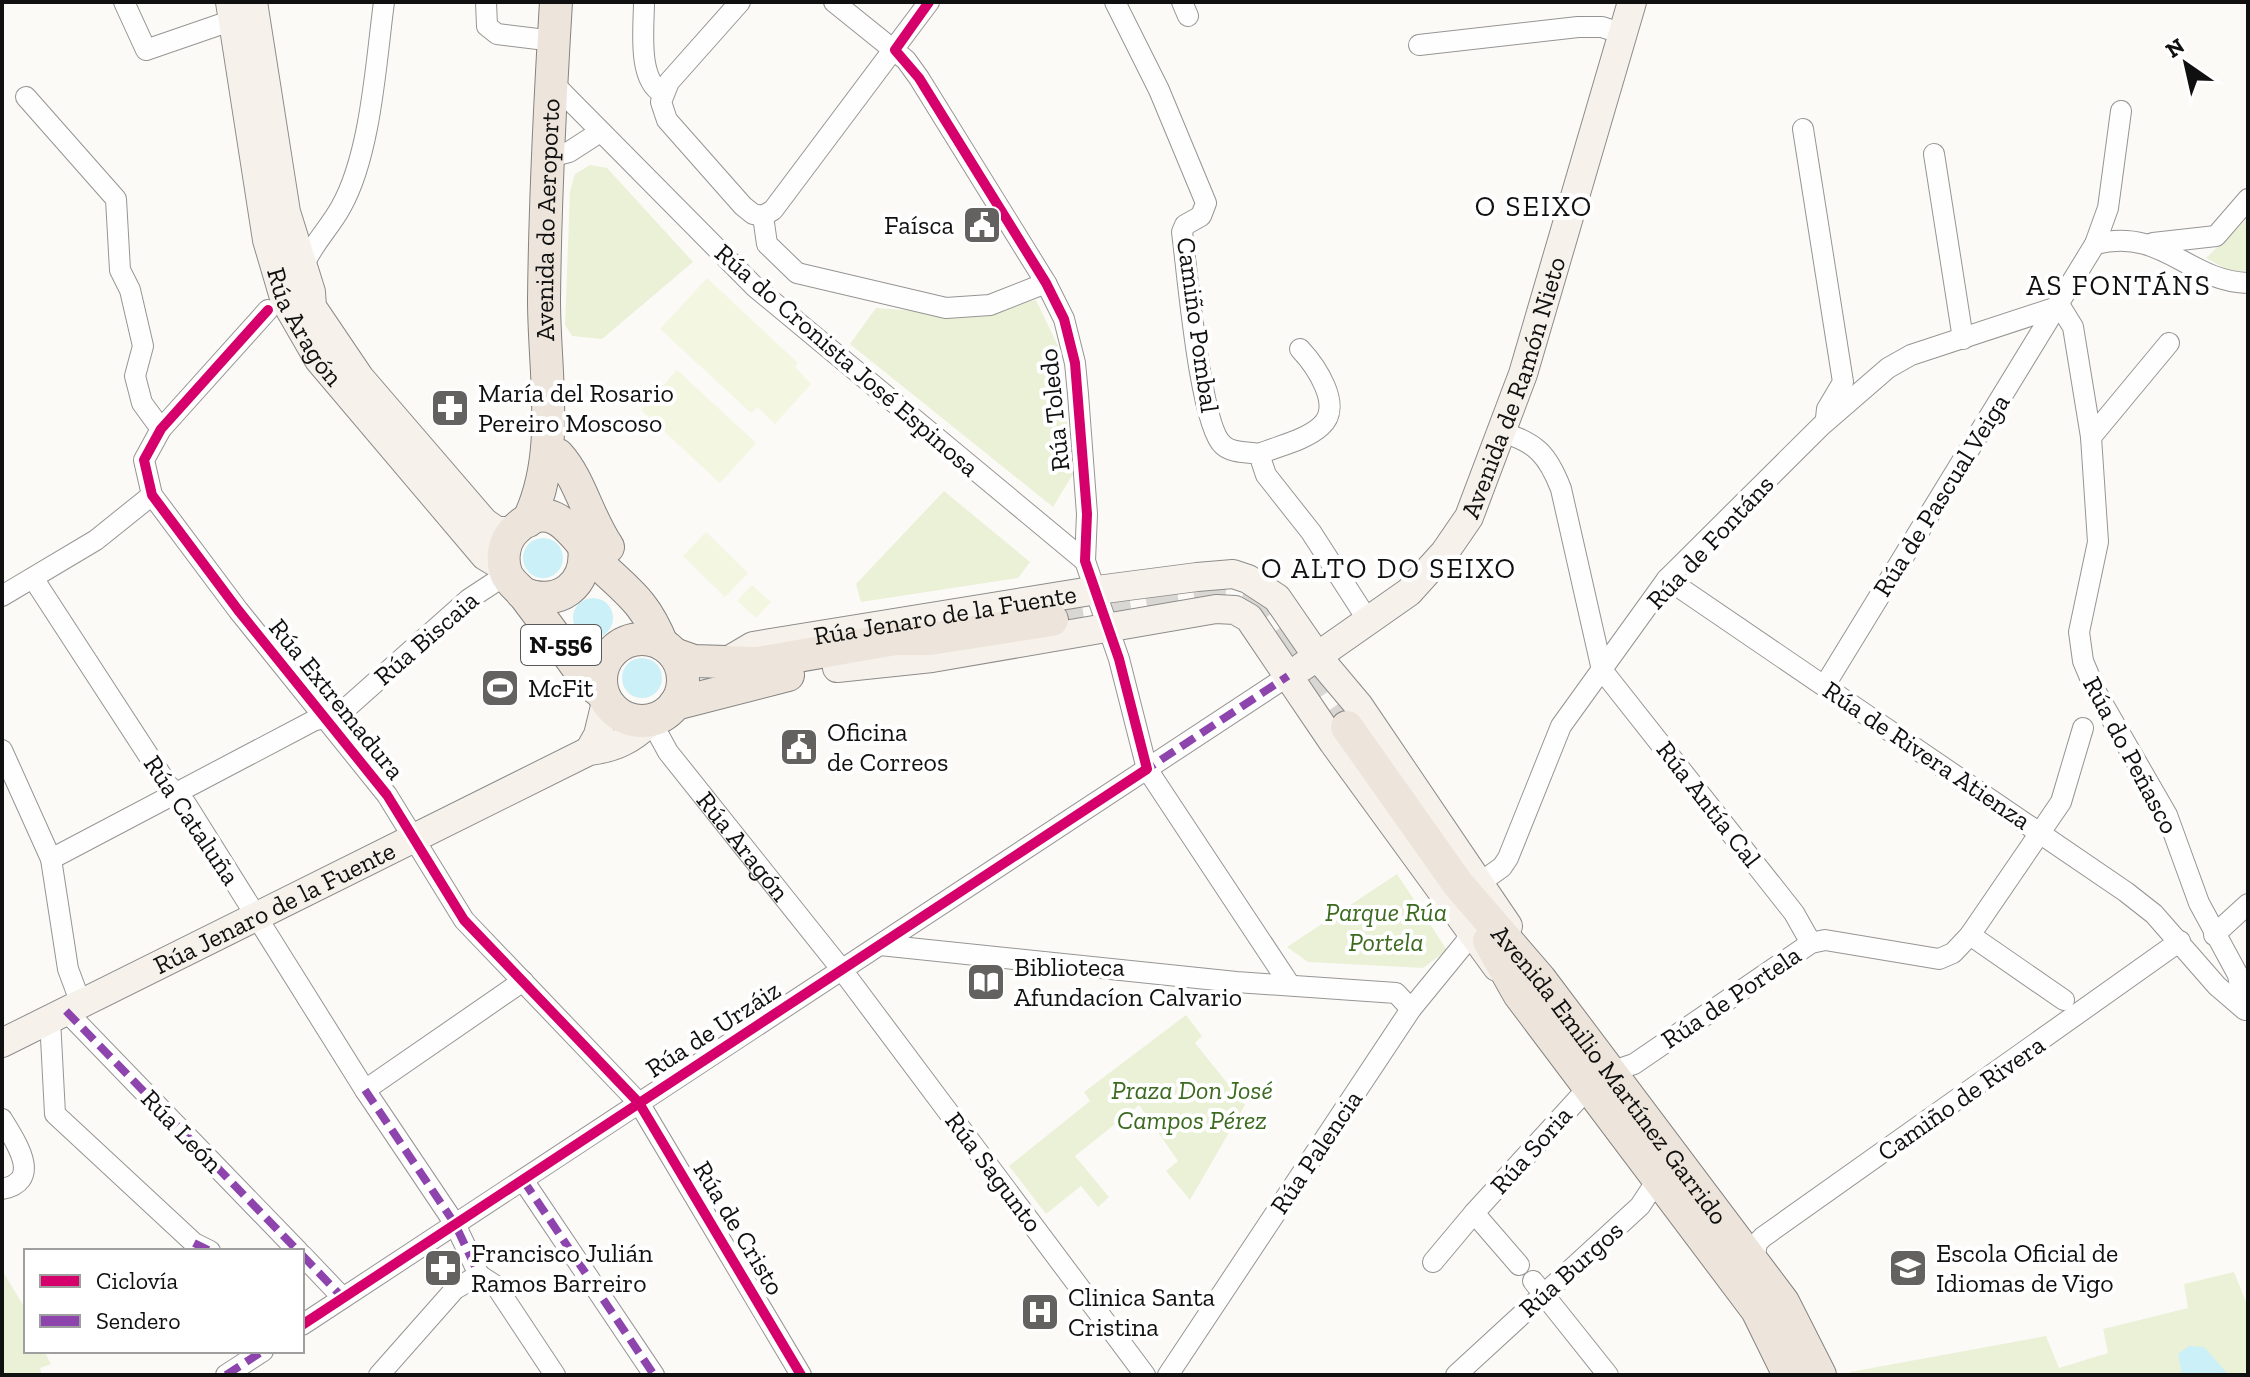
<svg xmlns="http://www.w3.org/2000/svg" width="2250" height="1377" viewBox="0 0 2250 1377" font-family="'Zilla Slab',serif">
  <rect width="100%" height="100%" fill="#fcfaf7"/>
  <g fill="#ebf1d7">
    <polygon points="590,165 607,168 693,262 602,339 572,336 565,325 570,191 575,174"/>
    <polygon points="2248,218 2248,271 2232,272 2206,258"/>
    <polygon points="1036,300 1058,346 1073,474 1053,507 850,344 876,308 973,315"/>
    <polygon points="944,491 1030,562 1018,578 861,602 856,584"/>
    <polygon points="1397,874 1447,950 1423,968 1308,962 1287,947"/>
    <polygon points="1186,1015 1202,1036 1195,1043 1245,1105 1190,1200 1166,1171 1178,1161 1139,1105 1075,1156 1109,1197 1098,1207 1081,1186 1046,1214 1009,1166 1090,1101 1084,1092"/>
    <polygon points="2,1270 26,1310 26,1351 44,1351 51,1364 40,1368 42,1375 2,1375"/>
    <polygon points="2234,1272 2248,1307 2248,1375 1851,1375 1850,1372 2046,1336 2059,1368 2108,1353 2103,1329 2188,1308 2184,1284"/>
  </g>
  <g fill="#f3f6e0">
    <polygon points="707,278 798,363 795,367 811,384 775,424 757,407 751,413 660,329"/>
    <polygon points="677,370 756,443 720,483 641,410"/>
    <polygon points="706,532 748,573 725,597 683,556"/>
    <polygon points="752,585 771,602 756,618 737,601"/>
  </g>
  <g fill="#ccf0f7">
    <circle cx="543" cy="558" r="20"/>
    <circle cx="593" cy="618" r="20"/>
    <circle cx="642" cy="678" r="20"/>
    <polygon points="2189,1346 2204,1347 2229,1375 2182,1375 2178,1354"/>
  </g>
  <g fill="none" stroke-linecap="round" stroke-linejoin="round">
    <polyline stroke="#d9d7d4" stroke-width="32" stroke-dasharray="32 16" stroke-linecap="butt" points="1052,620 1203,594 1231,595 1253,605 1276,627 1347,727"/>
    <defs>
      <g id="street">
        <polyline points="124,2 146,50 233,20"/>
        <polyline points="486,2 487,26 497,34 554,41"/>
        <path d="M644,2c0,25 -7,77 18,91"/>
        <polyline points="740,2 669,82 661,102 667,120 743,206 753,214 763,216"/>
        <polyline points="834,2 906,60 919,78 1046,283 1064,319 1075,363 1078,394 1087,514 1085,561 1119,659 1147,769 1290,985"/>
        <path d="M1115,2l44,88 47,113 -5,13 -16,9 -3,7c5,37 18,194 41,213 8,8 25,7 36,9l7,21 45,57 58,90"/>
        <polyline points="1182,2 1188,16"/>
        <polyline points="1419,45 1578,27 1602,27 1623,34"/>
        <polyline points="551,81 755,287 1085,561"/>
        <polyline points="26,97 116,199 120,270 130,290 143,346 135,376 142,403 161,429"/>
        <polyline points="1803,129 1843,382 1827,409 1826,418"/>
        <polyline points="1934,154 1963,339"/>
        <polyline points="549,157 569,152 600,132"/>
        <polyline points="763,216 767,244 797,273 946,308 990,305 1046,283"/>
        <polyline points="763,216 773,210 929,2"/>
        <polyline points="2153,243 2216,236 2248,199"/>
        <path d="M2095,244c68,-17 92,37 153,39"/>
        <path d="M302,269c10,-25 27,-40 39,-62 30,-53 35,-146 43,-205"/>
        <polyline points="2060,306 2073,327 2091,437 2098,542 2079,632 2083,661 2096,692 2167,815 2199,903 2238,975 2243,1005"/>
        <polyline points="268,310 161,429 144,460 152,495 238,610 387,795 464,920 639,1103 801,1375"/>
        <path d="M1501,432c35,10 47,23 60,57l41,181 192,243 17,30"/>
        <polyline points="2091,437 2169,343"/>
        <path d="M1259,454c19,-8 47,-14 62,-28 23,-20 -6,-61 -21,-77"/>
        <polyline points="33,578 167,784 186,804 365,1090 455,1224 479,1275"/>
        <polyline points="1667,579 2126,892 2154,914 2217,986 2245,1010"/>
        <polyline points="2,596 96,540 152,495"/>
        <polyline points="1825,685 2095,244 2108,208 2121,111"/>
        <path id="s1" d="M651,721l17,31 174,218 303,405"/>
        <polyline points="2,750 51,859 68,969 81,1004"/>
        <polyline points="51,859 313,721 342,712 469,599 507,574"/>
        <polyline points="1481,882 1502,867 1508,858 1561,726 1667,579 1821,426 1888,368 1911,355 2060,306"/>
        <polyline points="1970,935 2064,1000"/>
        <polyline points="2214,935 2248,904"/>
        <polyline points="880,945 1236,982 1396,993 1411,1009"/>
        <polyline points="66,1011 298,1251"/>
        <polyline points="50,1019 55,1114 194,1243 210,1251"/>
        <polyline points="1602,1064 1619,1069 1634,1064 1811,943 1825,940 1939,959 1953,953 1970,935 2061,802 2083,728"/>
        <polyline points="365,1090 523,981"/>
        <path d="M2,1119c13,22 42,62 0,70"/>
        <polyline points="523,1180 654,1375"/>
        <polyline points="302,1255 343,1298"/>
        <polyline points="1433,1262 1474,1213"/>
        <polyline points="1754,1262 1757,1243 1763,1237 2180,941"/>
        <polyline points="1519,1265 1474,1213 1588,1088"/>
        <polyline points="479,1275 496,1286 555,1375"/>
        <polyline points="1533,1281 1608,1375"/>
        <polyline points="302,1325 1288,676"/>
        <polyline points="226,1375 263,1351"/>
        <polyline points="379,1375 455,1289 479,1275"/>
        <polyline points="1168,1375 1411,1009 1465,943 1470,932"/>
        <polyline points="1456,1375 1640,1206 1663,1171"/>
      </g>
      <g id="secondary">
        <path id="s2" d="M230,2l37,238 18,61 34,59 166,196 20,12"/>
        <polyline points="253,2 286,212 311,292 312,307 360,378 484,522 497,531 514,531"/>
        <path id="s3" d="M731,659l22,-13 344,-56 100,-13 36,-3 15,5 29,19 40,58 42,50 149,220"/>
        <path id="s4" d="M1302,667l107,-75 36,-40 24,-35 54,-143 109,-372"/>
        <polyline points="837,668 932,658 1216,609 1235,610 1249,618 1333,742 1497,967"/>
        <polyline points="589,751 598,735 606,702"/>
        <path id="s5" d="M2,1043l587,-292c27,-3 43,-12 62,-30"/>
      </g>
      <g id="primary">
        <path d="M558,455c22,24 30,63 50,92"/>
        <path id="s6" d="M528,521c33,-67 16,-148 16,-221 1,-99 6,-199 12,-298"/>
        <path d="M522,593c37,15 67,-8 62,-47"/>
        <circle cx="642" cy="680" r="41"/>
        <polyline points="674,654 694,661 757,663 896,639 930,639 1052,620"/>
        <path d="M602,693l-15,-12c-20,-29 -41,-57 -62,-85 -6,-8 -15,-13 -19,-23 -5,-14 -2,-31 7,-41 40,-43 64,9 86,32 31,30 46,38 63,80"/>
        <polyline points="675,704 788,675"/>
        <path id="s7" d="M1347,727l111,157 82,95 243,323 37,73"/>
        <polyline points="1489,941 1519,994 1757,1310 1789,1375"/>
      </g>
    </defs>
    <use href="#street" stroke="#969594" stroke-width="22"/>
    <use href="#secondary" stroke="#8d8c8b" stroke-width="30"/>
    <use href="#primary" stroke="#848381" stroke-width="34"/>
    <use href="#street" stroke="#fffefe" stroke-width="20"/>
    <use href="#secondary" stroke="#f6f2eb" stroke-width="28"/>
    <use href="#primary" stroke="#ede5db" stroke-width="32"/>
    <g stroke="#8e44ad" stroke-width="8" stroke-dasharray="16 8" stroke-linecap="butt">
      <polyline points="1141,773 1288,676"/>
      <polyline points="66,1011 298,1251"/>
      <polyline points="365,1090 455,1224 479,1275"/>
      <polyline points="523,1180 654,1375"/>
      <polyline points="194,1243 210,1251"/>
      <polyline points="302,1255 343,1298"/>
      <polyline points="226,1375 263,1351"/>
    </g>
    <defs>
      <g id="cycleway">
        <polyline points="268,310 161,429 144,460 152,495 238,610 387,795 464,920 639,1103 801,1375"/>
        <polyline points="302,1325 1147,769 1119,659 1085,561 1087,514 1075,363 1064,319 1046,283 919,78 895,50 929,2"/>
      </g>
    </defs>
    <use href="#cycleway" stroke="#fff" stroke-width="15"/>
    <use href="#cycleway" stroke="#d6006c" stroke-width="10"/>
  </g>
  <defs>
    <symbol id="civic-square" viewBox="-11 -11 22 22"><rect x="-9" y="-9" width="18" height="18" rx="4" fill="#636261" stroke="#fff"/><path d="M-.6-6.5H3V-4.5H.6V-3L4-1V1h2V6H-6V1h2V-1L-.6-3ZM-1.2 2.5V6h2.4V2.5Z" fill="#fff"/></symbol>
    <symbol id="pharmacy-square" viewBox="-11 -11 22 22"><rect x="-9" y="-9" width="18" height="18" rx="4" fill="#636261" stroke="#fff"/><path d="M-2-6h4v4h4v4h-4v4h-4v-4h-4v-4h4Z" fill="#fff"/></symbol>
    <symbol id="stadium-square" viewBox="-11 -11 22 22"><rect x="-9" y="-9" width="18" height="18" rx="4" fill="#636261" stroke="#fff"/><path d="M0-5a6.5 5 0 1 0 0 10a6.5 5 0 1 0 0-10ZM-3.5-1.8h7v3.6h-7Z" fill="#fff"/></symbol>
    <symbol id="library-square" viewBox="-11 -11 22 22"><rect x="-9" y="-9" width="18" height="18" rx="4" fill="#636261" stroke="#fff"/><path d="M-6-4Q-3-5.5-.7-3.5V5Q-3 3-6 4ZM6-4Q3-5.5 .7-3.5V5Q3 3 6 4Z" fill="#fff"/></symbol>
    <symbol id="school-square" viewBox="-11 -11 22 22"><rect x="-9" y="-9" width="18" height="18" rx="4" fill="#636261" stroke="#fff"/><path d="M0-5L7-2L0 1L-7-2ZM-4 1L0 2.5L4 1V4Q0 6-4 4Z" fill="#fff"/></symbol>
    <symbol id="hospital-square" viewBox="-11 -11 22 22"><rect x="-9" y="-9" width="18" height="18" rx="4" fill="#636261" stroke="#fff"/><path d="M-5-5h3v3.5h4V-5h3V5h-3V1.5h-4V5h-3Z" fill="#fff"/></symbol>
  </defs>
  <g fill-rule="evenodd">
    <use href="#civic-square" x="960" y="203" width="44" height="44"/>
    <use href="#pharmacy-square" x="428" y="386" width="44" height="44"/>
    <use href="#stadium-square" x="478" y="666" width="44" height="44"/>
    <use href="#civic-square" x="777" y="725" width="44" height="44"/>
    <use href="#library-square" x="964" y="960" width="44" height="44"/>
    <use href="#pharmacy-square" x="421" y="1246" width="44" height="44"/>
    <use href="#school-square" x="1886" y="1246" width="44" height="44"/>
    <use href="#hospital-square" x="1018" y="1290" width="44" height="44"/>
  </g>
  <g text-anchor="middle" stroke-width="8" stroke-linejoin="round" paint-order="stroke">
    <rect fill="#fff" stroke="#585858" stroke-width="2" x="521" y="625" width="80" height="40" rx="6"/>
    <g font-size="24" font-weight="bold" fill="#101010">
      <text x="561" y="653">N-556</text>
    </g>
    <g font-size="26" fill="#101010" stroke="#fff">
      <text dy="9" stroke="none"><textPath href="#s6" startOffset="304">Avenida do Aeroporto</textPath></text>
      <text dy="9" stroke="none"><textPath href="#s2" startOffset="336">Rúa Aragón</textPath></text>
      <text transform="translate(1198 325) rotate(82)" y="9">Camiño Pombal</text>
      <text transform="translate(847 360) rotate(41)" y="9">Rúa do Cronista José Espinosa</text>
      <text dy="9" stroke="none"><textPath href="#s4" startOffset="364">Avenida de Ramón Nieto</textPath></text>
      <text transform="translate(1054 410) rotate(-96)" y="9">Rúa Toledo</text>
      <text transform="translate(1941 495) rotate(-58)" y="9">Rúa de Pascual Veiga</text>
      <text transform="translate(1710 542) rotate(-47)" y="9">Rúa de Fontáns</text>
      <text dy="9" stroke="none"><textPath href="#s3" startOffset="220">Rúa Jenaro de la Fuente</textPath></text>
      <text transform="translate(426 638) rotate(-41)" y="9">Rúa Biscaia</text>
      <text transform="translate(337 699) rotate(51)" y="9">Rúa Extremadura</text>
      <text transform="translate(1927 755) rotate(34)" y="9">Rúa de Rivera Atienza</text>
      <text transform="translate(2131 755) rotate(62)" y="9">Rúa do Peñasco</text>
      <text transform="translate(1709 804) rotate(52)" y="9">Rúa Antía Cal</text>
      <text transform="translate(192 820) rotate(56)" y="9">Rúa Cataluña</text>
      <text dy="9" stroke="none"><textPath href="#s1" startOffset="156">Rúa Aragón</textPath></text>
      <text dy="9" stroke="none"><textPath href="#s5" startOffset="304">Rúa Jenaro de la Fuente</textPath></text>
      <text transform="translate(1731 997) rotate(-34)" y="9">Rúa de Portela</text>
      <text transform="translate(713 1029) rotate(-33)" y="9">Rúa de Urzáiz</text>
      <text dy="9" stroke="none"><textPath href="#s7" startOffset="436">Avenida Emilio Martínez Garrido</textPath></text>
      <text transform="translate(1961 1098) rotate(-35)" y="9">Camiño de Rivera</text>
      <text transform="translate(182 1131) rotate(46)" y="9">Rúa León</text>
      <text transform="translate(1531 1150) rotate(-48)" y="9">Rúa Soria</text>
      <text transform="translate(1316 1152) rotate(-56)" y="9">Rúa Palencia</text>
      <text transform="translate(994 1172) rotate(53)" y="9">Rúa Sagunto</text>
      <text transform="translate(739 1228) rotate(59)" y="9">Rúa de Cristo</text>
      <text transform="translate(1571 1269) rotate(-42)" y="9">Rúa Burgos</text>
    </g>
    <g font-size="26" fill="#101010" stroke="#fff" text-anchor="start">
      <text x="954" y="234" text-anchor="end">Faísca</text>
      <text x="478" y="402">María del Rosario<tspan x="478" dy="30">Pereiro Moscoso</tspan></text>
      <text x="528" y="697">McFit</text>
      <text x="827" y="741">Oficina<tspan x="827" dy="30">de Correos</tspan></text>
      <text x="1014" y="976">Biblioteca<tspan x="1014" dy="30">Afundacíon Calvario</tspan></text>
      <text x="471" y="1262">Francisco Julián<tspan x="471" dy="30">Ramos Barreiro</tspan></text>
      <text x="1936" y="1262">Escola Oficial de<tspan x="1936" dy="30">Idiomas de Vigo</tspan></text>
      <text x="1068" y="1306">Clinica Santa<tspan x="1068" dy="30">Cristina</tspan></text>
    </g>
    <g font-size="26" font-style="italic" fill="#3c6a1f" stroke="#fff">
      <text x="1386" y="921">Parque Rúa<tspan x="1386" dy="30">Portela</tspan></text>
      <text x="1192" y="1099">Praza Don José<tspan x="1192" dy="30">Campos Pérez</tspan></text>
    </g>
    <g font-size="28" letter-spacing="2" fill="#101010" stroke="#fff">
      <text x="1534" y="216">O SEIXO</text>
      <text x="2119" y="295">AS FONTÁNS</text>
      <text x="1389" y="578">O ALTO DO SEIXO</text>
    </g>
  </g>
  <rect width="2250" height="1377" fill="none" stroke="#101010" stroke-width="8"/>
  <rect x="24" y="1249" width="280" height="104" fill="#ffffff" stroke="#9f9f9f" stroke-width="2"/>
  <rect x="40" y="1275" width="40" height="12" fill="#d6006c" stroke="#9f9f9f" stroke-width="2"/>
  <text x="96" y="1289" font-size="24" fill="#101010">Ciclovía</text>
  <rect x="40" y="1315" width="40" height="12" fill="#8e44ad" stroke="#9f9f9f" stroke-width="2"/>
  <text x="96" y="1329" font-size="24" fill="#101010">Sendero</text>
  <g transform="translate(2186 64) rotate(326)" stroke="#ffffff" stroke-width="6" paint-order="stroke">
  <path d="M0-6L14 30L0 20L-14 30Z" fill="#101010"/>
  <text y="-12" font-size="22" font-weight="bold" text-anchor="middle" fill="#101010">N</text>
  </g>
</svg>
